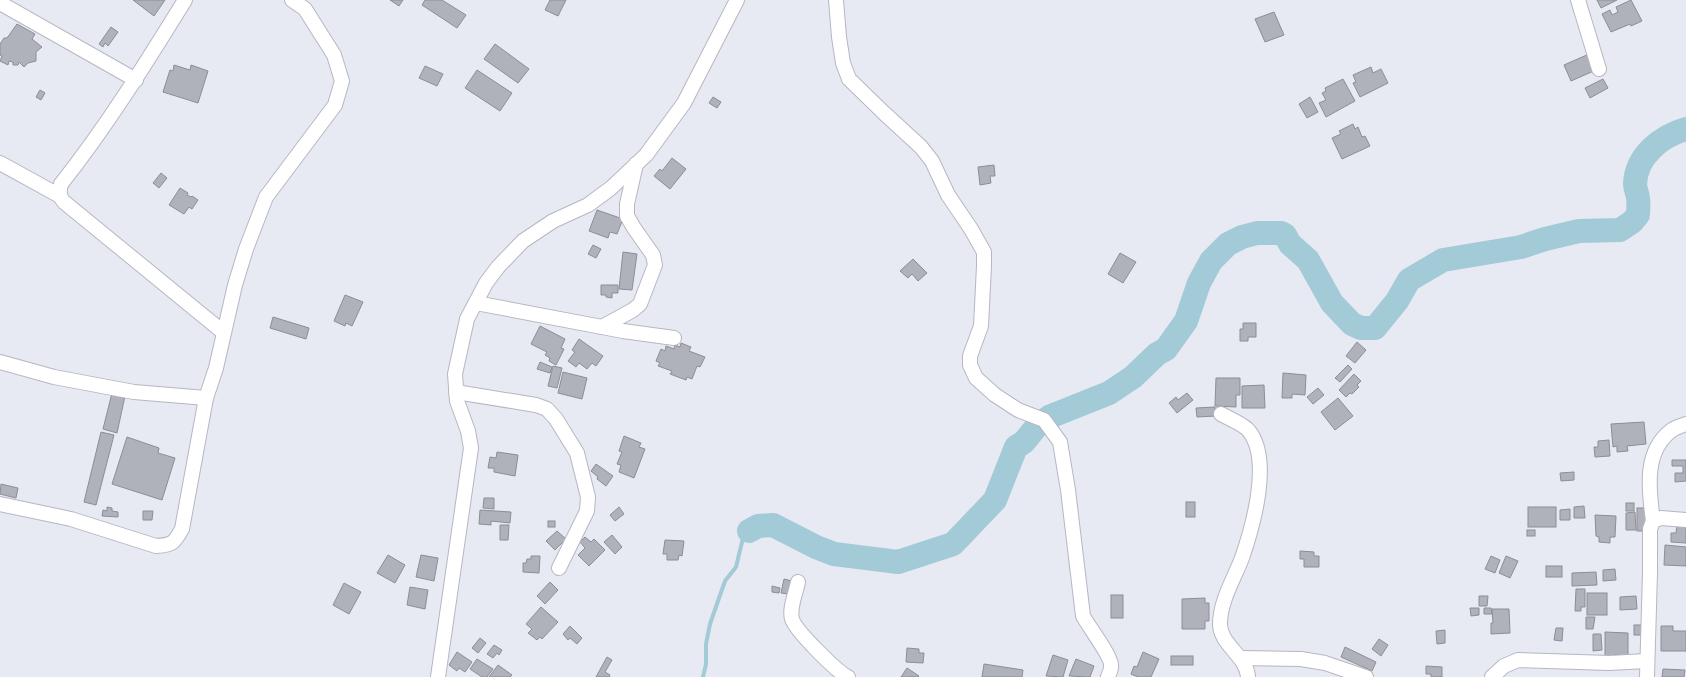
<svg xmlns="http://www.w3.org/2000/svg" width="1686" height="677" viewBox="0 0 1686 677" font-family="Georgia,serif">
  <rect width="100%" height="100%" fill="#e7e9f3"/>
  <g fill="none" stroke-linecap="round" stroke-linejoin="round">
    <polyline stroke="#a2cbd7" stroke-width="4" points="703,677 706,664 706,644 710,624 725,581 736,567 743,538 749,531"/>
    <path stroke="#a2cbd7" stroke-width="24" d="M749,531l9,-5 15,-1 43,22 18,7 64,8 55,-18 42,-44 21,-53 8,-5 13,-16 12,-9 60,-24 24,-16 24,-23 9,-5 20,-28 13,-38 12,-22 17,-17 14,-7 15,-4h24l4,2 5,9 18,16 24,43 20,21 9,4h14l22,-27 12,-21 34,-20 78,-13 24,-8 34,-8 41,-1 12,-8 6,-7c0,-5 1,-11 0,-16 0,-5 -3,-10 -3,-15 1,-28 26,-48 51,-55"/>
  </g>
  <g fill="#b0b2bb" stroke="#8c8d96">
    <polygon points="133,0 165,0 154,16"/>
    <polygon points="390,0 403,0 399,6"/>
    <polygon points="425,0 442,0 466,15 457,28 422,5"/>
    <polygon points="550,0 566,0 558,16 545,10"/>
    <polygon points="1597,0 1617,0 1601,8"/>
    <polygon points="1631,0 1642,21 1631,26 1630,24 1611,32 1602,14 1610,10 1612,15 1618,12 1616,7"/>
    <polygon points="1274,12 1284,35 1265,42 1255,19"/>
    <polygon points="17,24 35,34 32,39 42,47 36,52 36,61 28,63 24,67 19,62 18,65 13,65 13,62 9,61 8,65 0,61 2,56 0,55 0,44 4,38 7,38"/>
    <polygon points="111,27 118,32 108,46 105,43 103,47 99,44"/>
    <polygon points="495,44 529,69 518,83 484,59"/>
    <polygon points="1589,54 1596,70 1571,81 1564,65"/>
    <polygon points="174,65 190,70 191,65 208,71 198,103 163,92 170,70 173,71"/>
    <polygon points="425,66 443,74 437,86 419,78"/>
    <polygon points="1371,67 1373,73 1381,69 1388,83 1360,97 1353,83 1356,82 1353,75"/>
    <polygon points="477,70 512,93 500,111 465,88"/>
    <polygon points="1343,79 1355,101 1326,117 1319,103 1326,100 1322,93 1326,91 1325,88"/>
    <polygon points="1603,79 1608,88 1590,98 1585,88"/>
    <polygon points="40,90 45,93 41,100 36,97"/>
    <polygon points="713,97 721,102 717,108 709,103"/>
    <polygon points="1310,97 1318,112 1307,118 1299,104"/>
    <polygon points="1353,124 1355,129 1358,127 1362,137 1365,136 1370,146 1342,159 1332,138 1341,134 1339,131"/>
    <polygon points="672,158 686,169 670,189 654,176 660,169 662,171"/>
    <polygon points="994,165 995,176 990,176 991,183 980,185 978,167"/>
    <polygon points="161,173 167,178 159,188 153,183"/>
    <polygon points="180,188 188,193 187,195 191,197 192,196 198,200 192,209 189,207 184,214 169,205"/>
    <polygon points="597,210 623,219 617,234 610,232 608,238 589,231"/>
    <polygon points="593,245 601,249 596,258 588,254"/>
    <polygon points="623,252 637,254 632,290 619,289"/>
    <polygon points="1120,253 1136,262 1123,283 1108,274"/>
    <polygon points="913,259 927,273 918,281 912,274 908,278 900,271"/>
    <polygon points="601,285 618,285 618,293 612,293 612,298 606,297 606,295 601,295"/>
    <polygon points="345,295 363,302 352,326 346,323 345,326 334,321"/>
    <polygon points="273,317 309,328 306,339 270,328"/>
    <polygon points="1243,323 1256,323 1256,337 1248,337 1248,341 1240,341 1240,329 1243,329"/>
    <polygon points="540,326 565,339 561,348 564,349 556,365 549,361 550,358 545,355 547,352 531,344"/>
    <polygon points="579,339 603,356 596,366 592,363 587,369 579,363 576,367 568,361 575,352 572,350"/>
    <polygon points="1357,342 1366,350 1355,363 1346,356"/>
    <polygon points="681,343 691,347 689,351 705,357 700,367 697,366 692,379 687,377 686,380 670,374 672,371 658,366 660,363 656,361 661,349 665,351 666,346 674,349 675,345 680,347"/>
    <polygon points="540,362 552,367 550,373 537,369"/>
    <polygon points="1348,365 1352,369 1340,382 1335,378"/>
    <polygon points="553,366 562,368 557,388 548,386"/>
    <polygon points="563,372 587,378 582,399 558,393"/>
    <polygon points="1283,373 1306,375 1305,395 1292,394 1292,398 1282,398"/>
    <polygon points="1354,374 1361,381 1357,385 1359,387 1352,394 1350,393 1346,397 1339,390"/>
    <polygon points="1216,378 1240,378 1240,395 1236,395 1236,407 1215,406"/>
    <polygon points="1264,385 1265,408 1242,408 1242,386"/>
    <polygon points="1318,388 1324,395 1313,404 1307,397"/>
    <polygon points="112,393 125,396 117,433 103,429"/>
    <polygon points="1187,393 1193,400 1177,413 1169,403 1176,397 1178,400"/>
    <polygon points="1338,398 1353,416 1335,430 1321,412"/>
    <polygon points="1215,407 1216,416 1197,417 1196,408"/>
    <polygon points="1644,422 1646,444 1627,446 1628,451 1617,452 1617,446 1613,447 1611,424"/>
    <polygon points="101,432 114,435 96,505 84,502"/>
    <polygon points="624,436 641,443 639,447 645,449 634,478 619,472 621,465 617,464 622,452 619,451"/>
    <polygon points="127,437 159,448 158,453 175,458 162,500 112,484"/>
    <polygon points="1609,440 1610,456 1595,457 1594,447 1598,447 1598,441"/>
    <polygon points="497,452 518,455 515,476 494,472 494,468 488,468 490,457 496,458"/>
    <polygon points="1672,460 1686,460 1686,481 1675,482 1675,473 1683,473 1683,466 1672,466"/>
    <polygon points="596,464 613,476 606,486 597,479 598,477 591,471"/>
    <polygon points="1574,472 1574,480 1561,481 1560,473"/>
    <polygon points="1,484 18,488 16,498 0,494"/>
    <polygon points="484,498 494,498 494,509 483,508"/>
    <rect x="1186" y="502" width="9" height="15"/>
    <rect x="1626" y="503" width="8" height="8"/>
    <polygon points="1584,506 1585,518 1574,518 1574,507"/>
    <polygon points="107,507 112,508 112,511 118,512 118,517 102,516 103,510 107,511"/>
    <polygon points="619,507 624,514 615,521 610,515"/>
    <rect x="1528" y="507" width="28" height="20"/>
    <rect x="1637" y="508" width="11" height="23"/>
    <polygon points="1570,509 1570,520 1560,520 1560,510"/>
    <polygon points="480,510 511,512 510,523 491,521 491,525 479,524"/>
    <polygon points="143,511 153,511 152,520 143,520"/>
    <polygon points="1635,512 1636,530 1626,530 1626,513"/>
    <polygon points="1595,515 1616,516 1615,537 1610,537 1610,543 1599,542 1599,537 1596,536"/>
    <rect x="548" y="521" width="7" height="6"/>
    <polygon points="1677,524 1686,524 1686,543 1671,542 1671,533 1676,533"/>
    <polygon points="500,525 509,525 508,540 500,540"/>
    <rect x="1527" y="530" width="8" height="6"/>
    <polygon points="557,531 566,539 555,550 546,541"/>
    <polygon points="612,535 622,547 615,554 604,542"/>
    <polygon points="585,537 591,542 594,539 605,550 589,566 578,555 585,548 580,542"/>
    <polygon points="665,540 684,541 682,556 679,555 678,560 667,560 667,554 663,554"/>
    <polygon points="1665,545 1686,547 1686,566 1664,565"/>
    <polygon points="1300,551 1314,552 1314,556 1319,556 1319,567 1304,567 1304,559 1300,559"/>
    <polygon points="388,555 405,565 395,583 377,573"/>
    <polygon points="421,555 438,558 434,581 416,577"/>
    <polygon points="531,556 540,556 539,573 523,572 523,563 526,563 527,559 531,559"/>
    <polygon points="1491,556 1500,560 1495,573 1485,569"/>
    <polygon points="1506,556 1518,561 1510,578 1499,573"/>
    <rect x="1546" y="566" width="16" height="11"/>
    <polygon points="1615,569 1616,580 1603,581 1603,570"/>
    <polygon points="1596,572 1597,585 1572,586 1572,573"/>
    <polygon points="784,579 792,581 788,594 781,593"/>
    <polygon points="550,582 558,590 545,604 537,596"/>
    <polygon points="344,583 361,592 349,614 333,605"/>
    <polygon points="772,586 780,588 779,593 772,592"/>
    <polygon points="410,587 428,590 425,609 407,605"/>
    <polygon points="1576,589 1585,589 1585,607 1581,607 1581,611 1575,611"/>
    <rect x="1587" y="593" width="20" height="22"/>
    <rect x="1111" y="595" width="12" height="23"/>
    <polygon points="1479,596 1488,596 1487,606 1479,606"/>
    <polygon points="1636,596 1637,609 1620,610 1620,597"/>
    <polygon points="1205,598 1205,603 1209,603 1209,621 1205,621 1205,629 1182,629 1182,599"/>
    <polygon points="541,607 558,622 542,639 540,637 537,640 528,633 532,629 526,624"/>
    <polygon points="1470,608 1479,608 1479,615 1471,616"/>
    <polygon points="1484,608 1491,608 1492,614 1484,614"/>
    <polygon points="1492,609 1509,609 1510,633 1491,634 1491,623 1493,623"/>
    <polygon points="1586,617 1595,617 1593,629 1586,629"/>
    <rect x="1634" y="625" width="12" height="10"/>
    <polygon points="570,626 582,638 577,644 570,638 568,640 563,634"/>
    <polygon points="1661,626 1673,626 1673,631 1686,631 1686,651 1661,651"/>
    <polygon points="1556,628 1563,628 1562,641 1554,640"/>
    <polygon points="1445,630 1445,643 1437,644 1436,631"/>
    <polygon points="1605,632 1628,633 1628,657 1620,657 1620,655 1614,655 1614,658 1605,657"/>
    <polygon points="1593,634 1601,634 1602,650 1593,651"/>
    <polygon points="480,638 486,643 478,653 472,648"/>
    <polygon points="1379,639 1388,645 1381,656 1372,649"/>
    <polygon points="494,645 502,650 499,655 497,653 493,658 487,654"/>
    <polygon points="1345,647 1376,662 1372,671 1341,657"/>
    <polygon points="907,648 919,649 919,653 924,653 923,663 906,662"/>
    <polygon points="457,652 472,662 465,672 459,668 457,671 449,665"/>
    <polygon points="1143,652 1159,659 1151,677 1138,677 1131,674 1134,666 1137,667"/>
    <polygon points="1053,655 1068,660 1063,677 1046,676"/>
    <rect x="1171" y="656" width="22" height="9"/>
    <polygon points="607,657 612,660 605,672 610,675 609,677 596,677"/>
    <polygon points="477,659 493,669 487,677 482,677 470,669"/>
    <polygon points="1076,659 1094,666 1090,677 1069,676"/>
    <polygon points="984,664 1023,670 1022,677 982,677"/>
    <polygon points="498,665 512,675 510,677 489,677"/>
    <polygon points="1426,666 1442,667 1442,677 1431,677 1431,674 1426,674"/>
    <polygon points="907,668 919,676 918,677 901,677"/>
    <polygon points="1663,669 1685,670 1684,677 1662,677"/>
  </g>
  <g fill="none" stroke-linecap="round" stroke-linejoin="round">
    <defs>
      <g id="minor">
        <path d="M185,0c-39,63 -78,126 -124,184 -2,8 -2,12 3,18l159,130"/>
        <path d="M836,0l3,37 4,26 6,16 35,34 37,34 11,14 16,34 23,34 13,23v14l-3,60 -11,30v9l6,13 19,17 23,15 26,10 16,22 8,48 15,126c6,11 28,40 28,49 1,4 -2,8 -3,12"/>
        <polyline points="1578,0 1599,69"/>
        <polyline points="0,3 136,80"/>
        <polyline points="0,163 60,196"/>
        <polyline points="476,303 623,331 674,338"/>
        <polyline points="602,327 633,310 640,304 655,265 653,255 634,228 627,216 627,204 636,164"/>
        <polyline points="0,362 54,377 134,392 206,398"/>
        <polyline points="456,392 536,405 547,409 556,419 577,453 588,497 587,511 559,568"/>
        <path d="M1221,414c7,4 24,11 28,17 23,29 4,95 -7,127 -8,21 -22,43 -22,66 0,21 27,32 28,53"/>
        <path d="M0,504l71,15 85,27c17,-1 18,-3 26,-17l24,-131 10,-30 19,-83 11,-36 20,-52 69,-92 7,-24 -8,-26 -29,-46 -13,-9"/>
        <path d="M1653,521c-4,-30 -10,-70 19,-91 4,-3 9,-4 14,-6"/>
        <path d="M798,582c-2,11 -9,26 -6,37 3,11 45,53 56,58"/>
        <polyline points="1240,658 1301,659 1325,663 1366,677"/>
        <polyline points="438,677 471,448 468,431 457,401 455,374 467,319 486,283 498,267 523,241 553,221 588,205 611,188 646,155 684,103 737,0"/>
        <polyline points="1492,677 1504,666 1518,660 1609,663 1647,661"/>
        <polyline points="1647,677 1650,572 1650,529 1653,521 1661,518 1686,520"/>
      </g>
    </defs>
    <use href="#minor" stroke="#b6b7c1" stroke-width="16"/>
    <use href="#minor" stroke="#fff" stroke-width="14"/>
  </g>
</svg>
